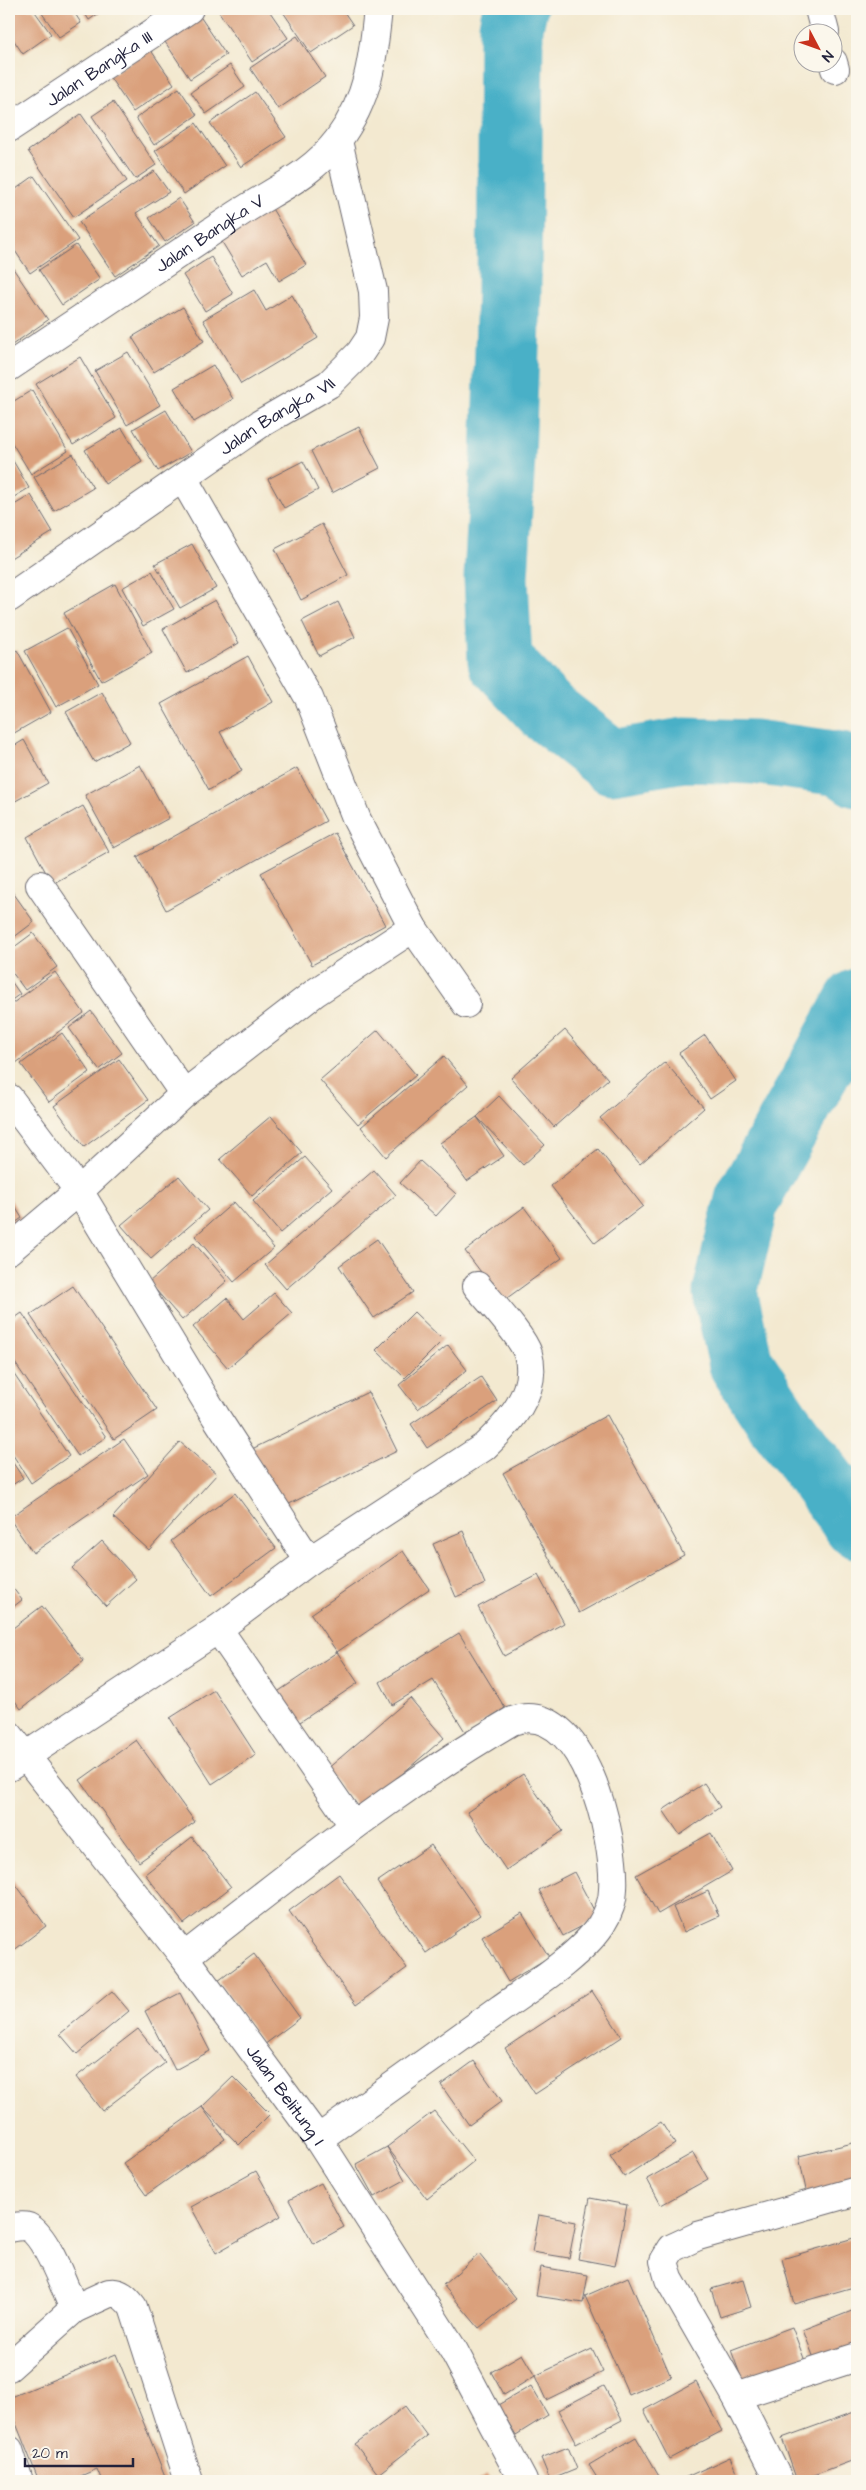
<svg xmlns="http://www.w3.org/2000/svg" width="866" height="2490" viewBox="0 0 866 2490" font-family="'Architects Daughter',sans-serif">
  <rect width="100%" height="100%" fill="#fbf7ec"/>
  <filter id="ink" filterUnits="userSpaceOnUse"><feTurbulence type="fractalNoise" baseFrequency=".02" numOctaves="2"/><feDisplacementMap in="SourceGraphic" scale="10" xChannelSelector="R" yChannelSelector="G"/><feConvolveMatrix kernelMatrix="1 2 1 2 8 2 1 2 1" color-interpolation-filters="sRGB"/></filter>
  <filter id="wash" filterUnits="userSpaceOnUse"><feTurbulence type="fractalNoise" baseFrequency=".0096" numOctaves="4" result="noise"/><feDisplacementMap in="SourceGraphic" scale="20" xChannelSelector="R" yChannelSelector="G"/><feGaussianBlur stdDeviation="1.12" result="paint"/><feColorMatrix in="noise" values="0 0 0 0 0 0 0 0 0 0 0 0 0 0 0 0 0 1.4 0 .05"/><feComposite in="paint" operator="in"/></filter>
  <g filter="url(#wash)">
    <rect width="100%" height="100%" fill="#f3e9d0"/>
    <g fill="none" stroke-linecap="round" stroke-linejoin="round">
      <g stroke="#48b0c7" stroke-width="65">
        <polyline points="515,9 511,27 509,294 503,458 496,578 500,661 547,711 612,762 684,750 754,752 841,764 857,775"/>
        <polyline points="857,1001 747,1200 725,1292 741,1364 779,1422 857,1526"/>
      </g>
    </g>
    <g id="blocks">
      <g fill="#daa07c">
        <polygon points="9,9 33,9 51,34 23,54 9,33"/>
        <polygon points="46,9 72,9 81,23 59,37 41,12"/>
        <polygon points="82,9 105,9 89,20"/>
        <polygon points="195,9 226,55 190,79 159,33"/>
        <polygon points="217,9 268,9 288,38 252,62"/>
        <polygon points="281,9 342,9 353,25 311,53"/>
        <polygon points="297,36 325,77 278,109 250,68"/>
        <polygon points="150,49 174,84 133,112 109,76"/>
        <polygon points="230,65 245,87 206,114 191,92"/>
        <polygon points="179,88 197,115 154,145 136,118"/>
        <polygon points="255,92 286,137 241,167 210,123"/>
        <polygon points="113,102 156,165 135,179 92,116"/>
        <polygon points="81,114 127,181 74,217 28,151"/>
        <polygon points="196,123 225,166 184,194 155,151"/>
        <polygon points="154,171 169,192 136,213 159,246 115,276 79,222"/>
        <polygon points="34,176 78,240 30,273 9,242 9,194"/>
        <polygon points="179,198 195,222 165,242 149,218"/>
        <polygon points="271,207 306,265 279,281 267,260 242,275 219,237"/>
        <polygon points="76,245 100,279 62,305 39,270"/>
        <polygon points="211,257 233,294 205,311 183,275"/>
        <polygon points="10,264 48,320 9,347 9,265"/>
        <polygon points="254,290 266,311 292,295 318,338 241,384 203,320"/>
        <polygon points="183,307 204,341 154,372 132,337"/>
        <polygon points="128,352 160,405 127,425 95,371"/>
        <polygon points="80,357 116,418 73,445 36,384"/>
        <polygon points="213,365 233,399 194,422 174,388"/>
        <polygon points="32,390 68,451 31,474 9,438 9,404"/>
        <polygon points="166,410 191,452 158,471 133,429"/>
        <polygon points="359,427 380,468 332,493 311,451"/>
        <polygon points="122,428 142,461 105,484 85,450"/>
        <polygon points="9,454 29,488 9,500"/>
        <polygon points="73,454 93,488 54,511 34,477"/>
        <polygon points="303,461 318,490 284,508 268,479"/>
        <polygon points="31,495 53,532 9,559 9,508"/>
        <polygon points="322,524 348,575 301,600 275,549"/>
        <polygon points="192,544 216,588 180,608 155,564"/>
        <polygon points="152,571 174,609 143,626 122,588"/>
        <polygon points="115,584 152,653 101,681 64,613"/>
        <polygon points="215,600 239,643 187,673 163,629"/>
        <polygon points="338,602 355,637 319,656 302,621"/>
        <polygon points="67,628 98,684 56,707 25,651"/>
        <polygon points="17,650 51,712 9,736 9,655"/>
        <polygon points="248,656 273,702 220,732 242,771 209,790 161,704"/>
        <polygon points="102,692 130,742 94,762 66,712"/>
        <polygon points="24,740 48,783 10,804 9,749"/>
        <polygon points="140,765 169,818 114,848 85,795"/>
        <polygon points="297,768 326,821 166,910 137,857"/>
        <polygon points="83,806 109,852 52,884 27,837"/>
        <polygon points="335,833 385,925 312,965 261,873"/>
        <polygon points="9,887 34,922 9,941"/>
        <polygon points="33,933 57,967 25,990 9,968 9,951"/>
        <polygon points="55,972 84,1013 16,1063 9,1052 9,1006"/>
        <polygon points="9,978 20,994 9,1002"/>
        <polygon points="91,1011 122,1053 99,1070 69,1028"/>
        <polygon points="378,1030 416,1075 358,1124 320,1080"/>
        <polygon points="565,1030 608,1079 554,1127 511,1078"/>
        <polygon points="62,1033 90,1072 49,1102 21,1064"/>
        <polygon points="705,1035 736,1081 710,1099 679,1053"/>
        <polygon points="444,1056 468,1085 386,1157 361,1127"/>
        <polygon points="119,1059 148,1100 84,1147 54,1106"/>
        <polygon points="665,1062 704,1108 640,1164 600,1118"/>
        <polygon points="499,1096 545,1145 523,1165 477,1117"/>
        <polygon points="271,1116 302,1153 252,1196 220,1159"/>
        <polygon points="477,1117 504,1156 467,1181 440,1143"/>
        <polygon points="598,1149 643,1206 595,1243 551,1186"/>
        <polygon points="305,1157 332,1188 280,1233 253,1201"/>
        <polygon points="420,1161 456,1194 436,1216 400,1183"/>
        <polygon points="374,1170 396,1195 286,1289 265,1265"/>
        <polygon points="179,1176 208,1210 151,1259 121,1225"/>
        <polygon points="9,1197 22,1218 9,1227"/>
        <polygon points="234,1202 274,1248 234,1282 195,1236"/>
        <polygon points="524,1207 562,1258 503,1301 465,1251"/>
        <polygon points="377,1239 413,1292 374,1318 339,1266"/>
        <polygon points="194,1243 227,1281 182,1320 149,1282"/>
        <polygon points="73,1286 157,1410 114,1439 30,1315"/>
        <polygon points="274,1293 292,1313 228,1368 193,1327 227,1298 244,1319"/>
        <polygon points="414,1312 443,1340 405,1378 376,1350"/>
        <polygon points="22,1313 106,1437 78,1456 9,1354 9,1322"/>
        <polygon points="448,1345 467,1370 418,1409 399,1385"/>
        <polygon points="9,1367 69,1456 31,1483 9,1449"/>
        <polygon points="481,1377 497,1401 427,1448 411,1424"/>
        <polygon points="368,1392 397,1451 281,1508 252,1449"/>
        <polygon points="607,1415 684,1555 579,1613 503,1473"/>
        <polygon points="124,1439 148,1474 33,1553 9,1518"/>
        <polygon points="180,1442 217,1474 149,1550 113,1517"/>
        <polygon points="9,1457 23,1478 9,1487"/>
        <polygon points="235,1493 276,1548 211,1596 171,1541"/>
        <polygon points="463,1531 485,1584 456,1597 433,1544"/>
        <polygon points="102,1541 136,1579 106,1606 72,1568"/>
        <polygon points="403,1551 429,1589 337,1652 311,1614"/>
        <polygon points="538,1575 564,1623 504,1656 478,1607"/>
        <polygon points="9,1583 22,1600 9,1610"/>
        <polygon points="42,1606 84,1661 21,1709 9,1693 9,1631"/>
        <polygon points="459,1633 505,1708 466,1733 433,1680 392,1705 380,1682"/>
        <polygon points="337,1652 358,1683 297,1724 276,1693"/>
        <polygon points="214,1690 256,1755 212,1784 170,1718"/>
        <polygon points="410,1698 444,1738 360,1810 326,1770"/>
        <polygon points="136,1740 195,1822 139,1862 80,1780"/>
        <polygon points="523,1774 563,1831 506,1870 467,1812"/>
        <polygon points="704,1783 720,1807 680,1835 663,1810"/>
        <polygon points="711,1833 732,1871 658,1914 636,1875"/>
        <polygon points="192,1837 231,1887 184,1924 145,1874"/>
        <polygon points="431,1845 480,1915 426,1953 377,1882"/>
        <polygon points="574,1872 598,1918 563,1936 539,1890"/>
        <polygon points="339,1874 407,1968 356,2005 289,1911"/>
        <polygon points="9,1875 46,1926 9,1954"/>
        <polygon points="708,1891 719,1916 684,1932 673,1907"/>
        <polygon points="522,1913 549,1957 508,1982 482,1937"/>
        <polygon points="254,1954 300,2018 264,2045 218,1981"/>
        <polygon points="112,1991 129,2011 77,2054 60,2034"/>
        <polygon points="592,1991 622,2037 535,2094 505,2048"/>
        <polygon points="180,1993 210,2051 175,2070 145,2011"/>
        <polygon points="138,2029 165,2063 102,2111 76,2077"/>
        <polygon points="474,2061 502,2101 469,2125 441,2085"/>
        <polygon points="233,2077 270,2114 239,2145 202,2107"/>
        <polygon points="202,2107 225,2139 146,2195 123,2163"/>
        <polygon points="434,2111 474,2161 427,2199 387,2147"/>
        <polygon points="661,2122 675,2144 624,2177 610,2155"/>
        <polygon points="857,2142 857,2184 807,2195 799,2156"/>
        <polygon points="387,2147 405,2180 374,2197 356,2164"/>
        <polygon points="693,2153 708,2179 661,2205 647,2179"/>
        <polygon points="256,2171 281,2216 216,2253 191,2207"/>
        <polygon points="321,2183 344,2227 313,2244 289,2200"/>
        <polygon points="590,2198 627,2205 615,2266 578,2259"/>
        <polygon points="539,2215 576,2222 569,2258 532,2252"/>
        <polygon points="857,2237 857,2286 794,2304 782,2259"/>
        <polygon points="479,2254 516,2299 479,2328 443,2285"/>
        <polygon points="541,2267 588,2275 583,2303 536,2296"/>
        <polygon points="628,2277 671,2377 629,2395 585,2296"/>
        <polygon points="743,2280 751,2307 720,2317 711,2289"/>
        <polygon points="857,2309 857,2350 817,2366 803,2330"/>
        <polygon points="792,2327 805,2361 744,2385 731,2350"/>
        <polygon points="592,2349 603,2372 546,2400 535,2376"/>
        <polygon points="116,2354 167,2481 102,2481 97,2469 69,2481 39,2481 9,2406 9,2398"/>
        <polygon points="522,2354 535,2376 504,2395 491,2372"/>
        <polygon points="696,2382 722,2431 669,2459 644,2410"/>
        <polygon points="531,2386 548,2415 516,2435 498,2405"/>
        <polygon points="604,2386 622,2420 576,2444 558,2410"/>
        <polygon points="405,2406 427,2436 378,2474 355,2444"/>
        <polygon points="857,2411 857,2459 797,2481 782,2438"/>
        <polygon points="636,2437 660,2478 654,2481 599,2481 589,2465"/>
        <polygon points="568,2447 577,2469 550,2480 541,2458"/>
        <polygon points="730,2457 740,2481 683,2481 682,2479"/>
        <polygon points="487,2475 491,2481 477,2481"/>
      </g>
    </g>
  </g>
  <g filter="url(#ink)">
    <use href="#blocks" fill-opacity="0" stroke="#6b686f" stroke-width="1"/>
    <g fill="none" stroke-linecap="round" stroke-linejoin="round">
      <defs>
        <g id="minor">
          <polyline points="819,9 825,32"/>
          <polyline points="833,62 835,69"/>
          <path id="s1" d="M9,128l180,-119"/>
          <path id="s2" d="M9,367c75,-50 151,-101 226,-151 38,-26 74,-38 103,-76 31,-42 35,-81 40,-131"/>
          <polyline points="183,478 309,698 357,820 413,928 466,1004"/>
          <path id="s3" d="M9,598l251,-174 69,-40 31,-31 10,-15 4,-20 -1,-27 -35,-150"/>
          <polyline points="40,885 184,1094"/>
          <polyline points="9,1098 79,1191 216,1417 309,1561"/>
          <polyline points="9,1250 79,1191 184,1094 316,992 413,928"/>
          <polyline points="218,1629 354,1826"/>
          <path id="s4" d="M9,1735l175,222 134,182 136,212 69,130"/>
          <path d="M9,1767l209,-138 91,-68 175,-114c24,-23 55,-55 44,-93 -5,-17 -38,-52 -51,-68"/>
          <path d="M184,1957c107,-83 211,-168 328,-236 72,-25 104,119 101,168 0,13 -5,25 -12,36 -21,31 -70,62 -101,84 -61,44 -121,87 -182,130"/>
          <path d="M9,2228c6,-1 13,-3 19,-1 19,9 37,62 46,82"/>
          <path d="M9,2367l65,-58 35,-16c11,-2 18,6 24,14l56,174"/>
          <polyline points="736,2396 857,2357"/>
          <polyline points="9,2450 19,2481"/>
          <polyline points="779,2481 736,2396 669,2279 664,2261 672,2248 698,2236 857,2191"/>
        </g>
      </defs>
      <use href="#minor" stroke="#6b686f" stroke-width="30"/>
      <use href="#minor" stroke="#fff" stroke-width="28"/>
    </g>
  </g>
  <g text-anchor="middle" stroke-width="4" stroke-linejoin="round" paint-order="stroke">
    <g font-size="18" fill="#22223b" stroke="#fbf7ec">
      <text dy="6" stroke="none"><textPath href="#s1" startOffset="108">Jalan Bangka III</textPath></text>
      <text dy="6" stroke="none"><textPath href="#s2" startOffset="241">Jalan Bangka V</textPath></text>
      <text dy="6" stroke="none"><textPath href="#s3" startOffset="324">Jalan Bangka VII</textPath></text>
      <text dy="6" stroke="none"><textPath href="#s4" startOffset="454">Jalan Belitung I</textPath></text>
    </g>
  </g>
  <rect width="866" height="2490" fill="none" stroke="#fbf7ec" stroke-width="30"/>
  <g transform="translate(818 48) rotate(131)"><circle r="24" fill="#fbf7ec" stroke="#a4a2a5"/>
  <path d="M0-4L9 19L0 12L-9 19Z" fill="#c8321e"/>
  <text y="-8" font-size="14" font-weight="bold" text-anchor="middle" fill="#22223b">N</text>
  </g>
  <path d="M25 2458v8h108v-8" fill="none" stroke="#22223b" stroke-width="2.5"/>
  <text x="32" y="2458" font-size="15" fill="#22223b" stroke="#fbf7ec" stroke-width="4" paint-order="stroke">20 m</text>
</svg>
